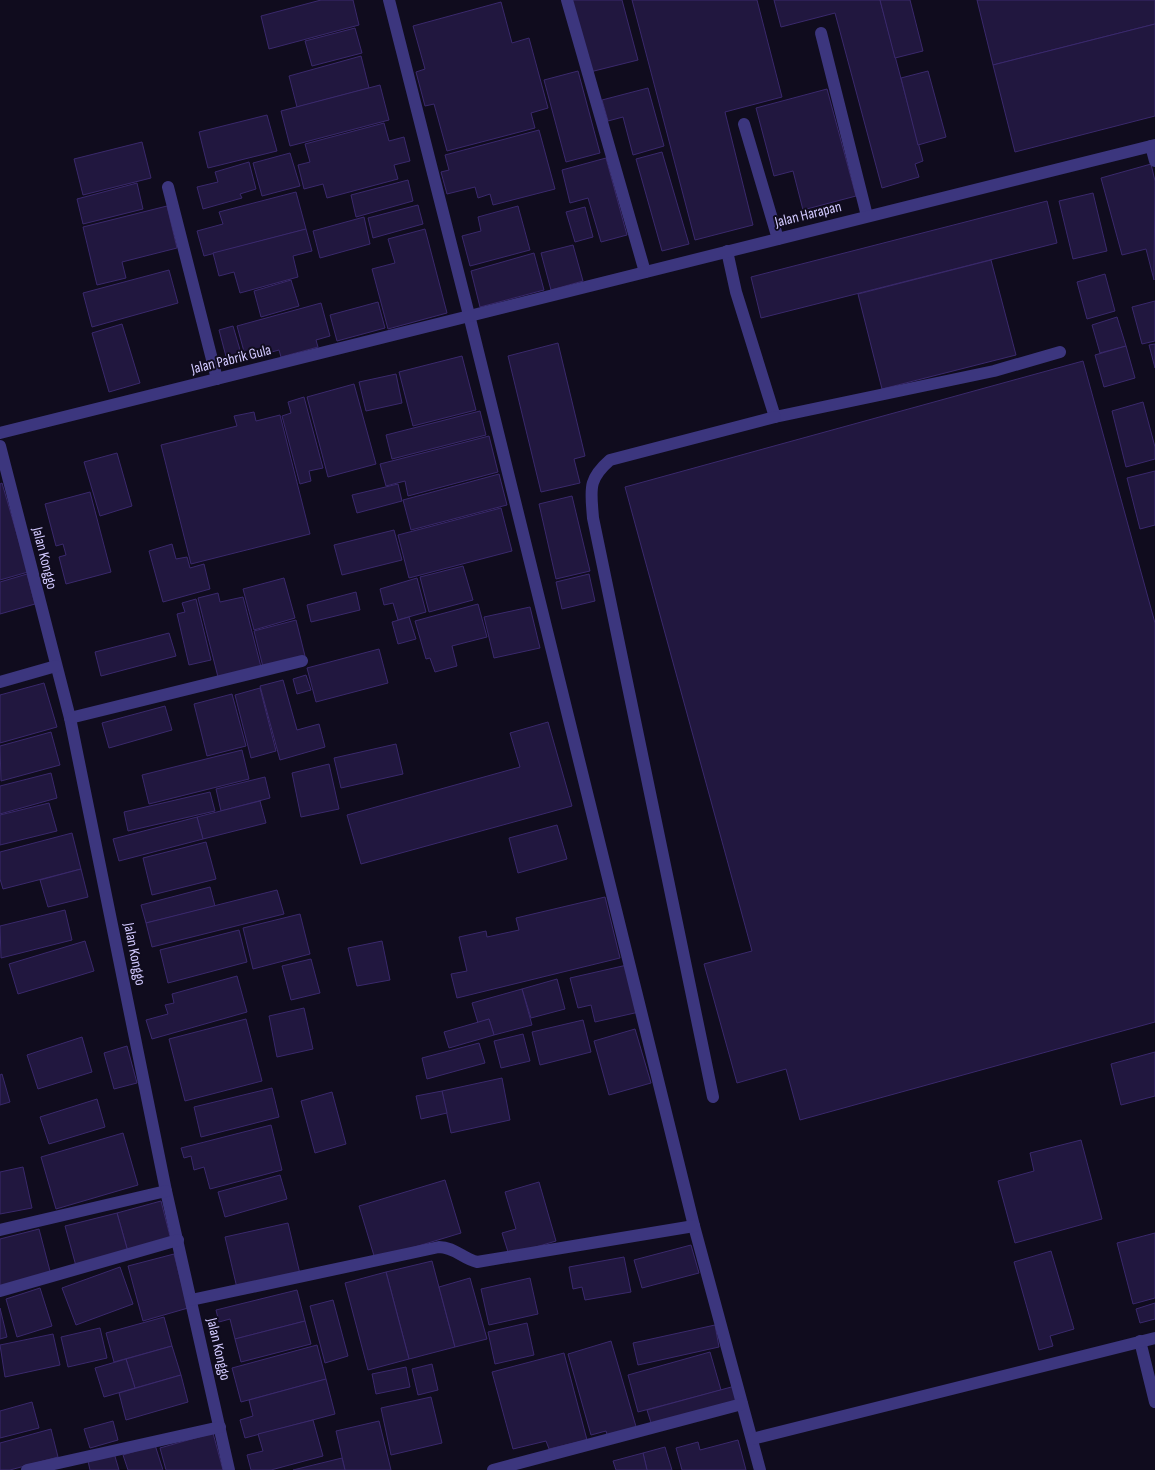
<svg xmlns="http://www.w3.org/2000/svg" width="1155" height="1470" viewBox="0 0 1155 1470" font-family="'Sofia Sans Condensed',sans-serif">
  <rect width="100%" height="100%" fill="#100c1e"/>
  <g fill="#21173f" stroke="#3a296c">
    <polygon points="321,0 353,0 359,25 269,49 261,16"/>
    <polygon points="571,0 622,0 638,60 590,72"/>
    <polygon points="632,0 757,0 782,97 725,112 753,225 695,240"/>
    <polygon points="774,0 880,0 923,161 915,164 919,177 882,188 835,13 781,27"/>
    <polygon points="880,0 910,0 923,51 895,58"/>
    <polygon points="977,0 1155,0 1155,24 993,65"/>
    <polygon points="501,2 512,43 529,38 548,108 531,113 535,128 447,151 434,104 425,106 416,72 425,69 413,26"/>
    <polygon points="1155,24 1155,116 1015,152 993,65"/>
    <polygon points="355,28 362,53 312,66 305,41"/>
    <polygon points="361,56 369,88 297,107 289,76"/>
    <polygon points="578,71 600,153 566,162 544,80"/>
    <polygon points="928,71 946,137 918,145 901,78"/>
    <polygon points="380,85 389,120 290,146 281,111"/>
    <polygon points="648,88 664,146 633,155 623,117 608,121 602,100"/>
    <polygon points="827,89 856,196 803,210 793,171 774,176 756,108"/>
    <polygon points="267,115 277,151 208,168 199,132"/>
    <polygon points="384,123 389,141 404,137 410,161 394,165 398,179 327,198 323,184 304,189 298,165 310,162 305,144"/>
    <polygon points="539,130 555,189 493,205 490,194 478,198 475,187 447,194 441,172 449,170 445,155"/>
    <polygon points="142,142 151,178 83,195 74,159"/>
    <polygon points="662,152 689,244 662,251 636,159"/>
    <polygon points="290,153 300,186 262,196 253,163"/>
    <polygon points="606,158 627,235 601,242 588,198 570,203 562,170"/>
    <polygon points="249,162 256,189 240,194 242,198 203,209 197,187 218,182 215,172"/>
    <polygon points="1151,164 1155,181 1154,280 1146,249 1122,255 1101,178"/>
    <polygon points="408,180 413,201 356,217 351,195"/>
    <polygon points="137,183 143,209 83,224 77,199"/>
    <polygon points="296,192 306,229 204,256 197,231 223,224 219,212"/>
    <polygon points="1093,193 1107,251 1073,259 1059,201"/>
    <polygon points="1047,201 1057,243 761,318 751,277"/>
    <polygon points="418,205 423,224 373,238 368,218"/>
    <polygon points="167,206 177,248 122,262 126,278 97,285 83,227"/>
    <polygon points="518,206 530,250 470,266 462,236 481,231 478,217"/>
    <polygon points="585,207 593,237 575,242 566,212"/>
    <polygon points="364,217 370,244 320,258 313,231"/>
    <polygon points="306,229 312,251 293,256 298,277 240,293 234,272 219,276 213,253"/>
    <polygon points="425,229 447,313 388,329 372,269 395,263 388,239"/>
    <polygon points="573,245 583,281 551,290 541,253"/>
    <polygon points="534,253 544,290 480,307 471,271"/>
    <polygon points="991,260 1016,355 882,389 858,294"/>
    <polygon points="169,270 178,303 92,327 83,293"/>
    <polygon points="1105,274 1115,311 1087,319 1077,282"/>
    <polygon points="291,280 299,306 261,317 254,291"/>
    <polygon points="1155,301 1155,341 1142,344 1132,307"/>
    <polygon points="378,302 385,328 337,341 330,315"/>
    <polygon points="321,303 330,336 316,340 318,347 281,357 279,350 246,359 237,326"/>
    <polygon points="1117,317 1126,346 1100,353 1092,325"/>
    <polygon points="122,324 140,383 109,392 92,333"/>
    <polygon points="233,326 243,360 228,364 219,330"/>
    <polygon points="558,343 585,456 574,459 580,483 541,492 508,356"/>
    <polygon points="1155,344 1155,368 1149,345"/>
    <polygon points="1126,346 1135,378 1104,387 1095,355"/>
    <polygon points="462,356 476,410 413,426 399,372"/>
    <polygon points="1083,361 1155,623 1155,1022 800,1120 786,1069 737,1083 704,964 752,951 625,487"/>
    <polygon points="396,374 402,403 366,411 359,382"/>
    <polygon points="354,384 376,464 328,477 307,397"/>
    <polygon points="304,397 323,468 309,471 311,481 300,484 282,416 291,413 288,402"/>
    <polygon points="1143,402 1155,447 1155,459 1126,467 1112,411"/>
    <polygon points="480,411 486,435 392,459 386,435"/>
    <polygon points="254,412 256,421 280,415 310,534 191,564 161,445 237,426 234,416"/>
    <polygon points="489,436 498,472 408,496 405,481 386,486 380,464"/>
    <polygon points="117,453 132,506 100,516 84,462"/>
    <polygon points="1155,471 1155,525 1140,529 1127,478"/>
    <polygon points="499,474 507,505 411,530 403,500"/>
    <polygon points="2,483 28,572 0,580 0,484"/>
    <polygon points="398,484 402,501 357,513 352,495"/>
    <polygon points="90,492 111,572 66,584 59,557 66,555 63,544 56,546 45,504"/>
    <polygon points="572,496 590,571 556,579 539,504"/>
    <polygon points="501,508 512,551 409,578 398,535"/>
    <polygon points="394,530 402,560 342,575 334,545"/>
    <polygon points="172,544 176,559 187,557 190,568 204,564 210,589 163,602 149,551"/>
    <polygon points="463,566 473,600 429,612 420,577"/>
    <polygon points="27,574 35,604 0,614 0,582"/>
    <polygon points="589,574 595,601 562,609 556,582"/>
    <polygon points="284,578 295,618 254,630 243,589"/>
    <polygon points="417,578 426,612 398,620 393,603 384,605 380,589"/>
    <polygon points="356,592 360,610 311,622 307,605"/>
    <polygon points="218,593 220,602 243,597 261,667 218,677 198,598"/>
    <polygon points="196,599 211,660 189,665 177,614 185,612 182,603"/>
    <polygon points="478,604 487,637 452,646 457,666 435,672 430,658 426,659 415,621"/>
    <polygon points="530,607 540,648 494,658 484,617"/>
    <polygon points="409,617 416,639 398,644 392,622"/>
    <polygon points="296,620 305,656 263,667 254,631"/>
    <polygon points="169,633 176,656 101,676 95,652"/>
    <polygon points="379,649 388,683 316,702 307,668"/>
    <polygon points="306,675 311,690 297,694 293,679"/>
    <polygon points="283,680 297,730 319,724 325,747 280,760 260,686"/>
    <polygon points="44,683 57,727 0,743 0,695"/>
    <polygon points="260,688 276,751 251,758 235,695"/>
    <polygon points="232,694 246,746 207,756 194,704"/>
    <polygon points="165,706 172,730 109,748 102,723"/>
    <polygon points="548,722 572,806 361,864 347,815 520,767 510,733"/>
    <polygon points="51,732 60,765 1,781 0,746"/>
    <polygon points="396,744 403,774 341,788 334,758"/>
    <polygon points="242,750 249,779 149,804 142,775"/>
    <polygon points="329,764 339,809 301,817 292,773"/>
    <polygon points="51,773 57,798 0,814 0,786"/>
    <polygon points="265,777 270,798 221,811 216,789"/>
    <polygon points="210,792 215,811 128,831 124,812"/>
    <polygon points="260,801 266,823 203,839 197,817"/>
    <polygon points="49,803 57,831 0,845 0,815"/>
    <polygon points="197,817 203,839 119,861 113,839"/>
    <polygon points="557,825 567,859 518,873 509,838"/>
    <polygon points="72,833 81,869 3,889 0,879 0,852"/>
    <polygon points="206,842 216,879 152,895 143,858"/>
    <polygon points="81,869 88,897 48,907 40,880"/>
    <polygon points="210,887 215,906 146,923 141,905"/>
    <polygon points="277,890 284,914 152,947 146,923"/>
    <polygon points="605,897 620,958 457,998 451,974 467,971 459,937 486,931 487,937 519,930 516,918"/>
    <polygon points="65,910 72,940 1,958 0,926"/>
    <polygon points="300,914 310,954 253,969 243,928"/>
    <polygon points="239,930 247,962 168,983 160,950"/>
    <polygon points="85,941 94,971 18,994 9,964"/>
    <polygon points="382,941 390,980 357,986 348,948"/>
    <polygon points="311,959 320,993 291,1000 282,966"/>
    <polygon points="627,965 639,1012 595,1022 591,1005 578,1008 570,978"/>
    <polygon points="237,976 247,1012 152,1039 146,1020 168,1014 165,1005 174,1003 172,994"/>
    <polygon points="557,979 565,1009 531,1018 522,989"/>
    <polygon points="522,989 532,1025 494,1035 489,1019 478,1023 472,1003"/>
    <polygon points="304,1008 313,1049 277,1057 269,1016"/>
    <polygon points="246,1019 262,1081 185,1101 169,1039"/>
    <polygon points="489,1019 494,1035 449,1048 444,1032"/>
    <polygon points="583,1020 591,1052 540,1065 532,1032"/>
    <polygon points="635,1029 651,1083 609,1095 594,1041"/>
    <polygon points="523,1034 530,1061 501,1068 494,1041"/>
    <polygon points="82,1037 92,1072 38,1089 27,1055"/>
    <polygon points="479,1043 485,1063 427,1079 422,1058"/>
    <polygon points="127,1046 137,1083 114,1089 104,1053"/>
    <polygon points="1155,1052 1155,1096 1121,1105 1111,1064"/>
    <polygon points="2,1074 10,1102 0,1105 0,1075"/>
    <polygon points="502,1078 510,1120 451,1133 442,1091"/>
    <polygon points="272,1088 279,1117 201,1137 194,1107"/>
    <polygon points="442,1091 447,1113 421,1119 416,1096"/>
    <polygon points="332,1092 346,1144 315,1153 301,1101"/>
    <polygon points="97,1099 105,1127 49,1144 40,1117"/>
    <polygon points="271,1125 282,1170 210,1189 204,1167 194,1170 191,1156 184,1158 181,1148"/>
    <polygon points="123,1133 138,1185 56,1209 41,1157"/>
    <polygon points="1081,1140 1102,1219 1015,1243 998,1181 1034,1171 1030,1153"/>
    <polygon points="23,1167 32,1208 0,1214 0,1172"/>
    <polygon points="280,1175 287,1199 225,1217 218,1192"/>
    <polygon points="445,1180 461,1233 375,1259 359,1206"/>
    <polygon points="539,1182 556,1241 509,1255 502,1233 516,1229 505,1192"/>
    <polygon points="161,1201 171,1240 128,1252 117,1213"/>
    <polygon points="117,1213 128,1252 76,1266 65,1226"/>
    <polygon points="288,1223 300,1274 237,1288 225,1237"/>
    <polygon points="39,1229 51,1275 0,1288 0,1239"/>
    <polygon points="1155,1233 1155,1298 1133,1304 1117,1243"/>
    <polygon points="691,1245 699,1273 642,1288 634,1260"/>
    <polygon points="1051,1251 1074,1329 1050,1336 1053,1346 1039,1350 1014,1262"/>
    <polygon points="174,1254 188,1308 143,1321 128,1266"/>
    <polygon points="624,1257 631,1292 585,1300 582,1287 573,1289 569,1267"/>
    <polygon points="432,1261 455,1347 409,1359 386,1272"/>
    <polygon points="120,1267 133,1304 76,1325 62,1288"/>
    <polygon points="386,1272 409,1359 368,1370 345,1283"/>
    <polygon points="470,1278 487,1339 455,1347 439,1287"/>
    <polygon points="530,1278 538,1314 489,1325 481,1289"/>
    <polygon points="40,1288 52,1326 17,1337 6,1299"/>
    <polygon points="297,1290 305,1321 235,1339 230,1319 219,1322 216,1310"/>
    <polygon points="333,1300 348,1356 325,1363 310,1306"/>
    <polygon points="1155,1303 1155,1319 1140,1323 1136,1309"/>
    <polygon points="0,1308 7,1337 0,1339"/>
    <polygon points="164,1317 172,1346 114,1362 106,1333"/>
    <polygon points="305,1321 311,1344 241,1362 235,1339"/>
    <polygon points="527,1323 534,1355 495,1364 488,1332"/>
    <polygon points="715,1325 719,1347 638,1365 633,1343"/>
    <polygon points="100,1328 107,1358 68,1367 61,1337"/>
    <polygon points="53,1334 60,1365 5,1377 0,1345"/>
    <polygon points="611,1341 637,1430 608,1438 606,1431 591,1435 568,1354"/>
    <polygon points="317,1345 326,1379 241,1402 232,1368"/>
    <polygon points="172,1346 181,1375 135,1388 126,1359"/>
    <polygon points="710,1352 721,1390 638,1412 628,1375"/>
    <polygon points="564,1353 587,1440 549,1449 546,1441 513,1449 492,1372"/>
    <polygon points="126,1359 135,1388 104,1397 95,1368"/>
    <polygon points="432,1364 438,1390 418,1395 412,1369"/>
    <polygon points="406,1367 410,1387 376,1394 372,1374"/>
    <polygon points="181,1375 188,1402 126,1420 119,1393"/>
    <polygon points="326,1379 335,1414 245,1438 240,1420 253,1416 249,1400"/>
    <polygon points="735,1386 740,1401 652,1426 647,1410"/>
    <polygon points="431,1397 442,1443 391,1455 381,1408"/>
    <polygon points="32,1402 39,1428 0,1438 0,1411"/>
    <polygon points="313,1420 323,1456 271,1470 251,1470 247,1455 263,1451 258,1434"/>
    <polygon points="113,1421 118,1440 90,1448 84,1429"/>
    <polygon points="379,1421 391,1470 345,1470 336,1431"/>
    <polygon points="51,1429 58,1457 10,1470 0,1470 0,1443"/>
    <polygon points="213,1433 223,1470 166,1470 160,1448"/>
    <polygon points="738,1440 746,1470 682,1470 676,1448 698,1442 700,1450"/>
    <polygon points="155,1445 163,1470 128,1470 123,1455"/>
    <polygon points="665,1447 672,1470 647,1470 643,1453"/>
    <polygon points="114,1453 119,1470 90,1470 88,1461"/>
    <polygon points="643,1453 647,1470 616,1470 613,1461"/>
    <polygon points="342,1458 345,1470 293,1470"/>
  </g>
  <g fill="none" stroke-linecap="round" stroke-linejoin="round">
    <g stroke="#3c367e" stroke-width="12">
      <polyline points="821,33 867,216"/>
      <polyline points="744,124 778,239"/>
      <polyline points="727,251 736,292 775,417 994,371 1060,352"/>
      <path d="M713,1097l-120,-579c-2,-28 -6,-38 17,-58l165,-43"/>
      <polyline points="1140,1341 1155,1402"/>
    </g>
    <g stroke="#3c367e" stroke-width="12">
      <polyline points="389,0 469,315 694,1226 760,1470"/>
      <polyline points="567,0 645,272"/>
      <polyline points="1151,146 1155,161"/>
      <polyline points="168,187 217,379"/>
      <polyline points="0,433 1155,145"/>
      <polyline points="0,446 70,718 166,1191 229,1470"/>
      <polyline points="0,682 56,666"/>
      <polyline points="70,718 302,661"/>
      <polyline points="0,1230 166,1191"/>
      <polyline points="0,1291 178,1240"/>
      <path d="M191,1300l248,-53c15,0 23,11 38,15l217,-36"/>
      <polyline points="752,1439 1155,1338"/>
      <polyline points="27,1470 220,1427"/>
      <polyline points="493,1470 742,1404"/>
    </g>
  </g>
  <g text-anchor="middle" stroke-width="4" stroke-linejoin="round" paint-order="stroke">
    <g font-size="15" fill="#d2c9ff" stroke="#100c1e">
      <text transform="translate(808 214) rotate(-14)" y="5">Jalan Harapan</text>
      <text transform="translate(231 359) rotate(-14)" y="5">Jalan Pabrik Gula</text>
      <text transform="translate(45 558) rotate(76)" y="5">Jalan Konggo</text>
      <text transform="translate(135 954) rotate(79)" y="5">Jalan Konggo</text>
      <text transform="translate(219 1349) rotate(77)" y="5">Jalan Konggo</text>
    </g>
  </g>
</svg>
